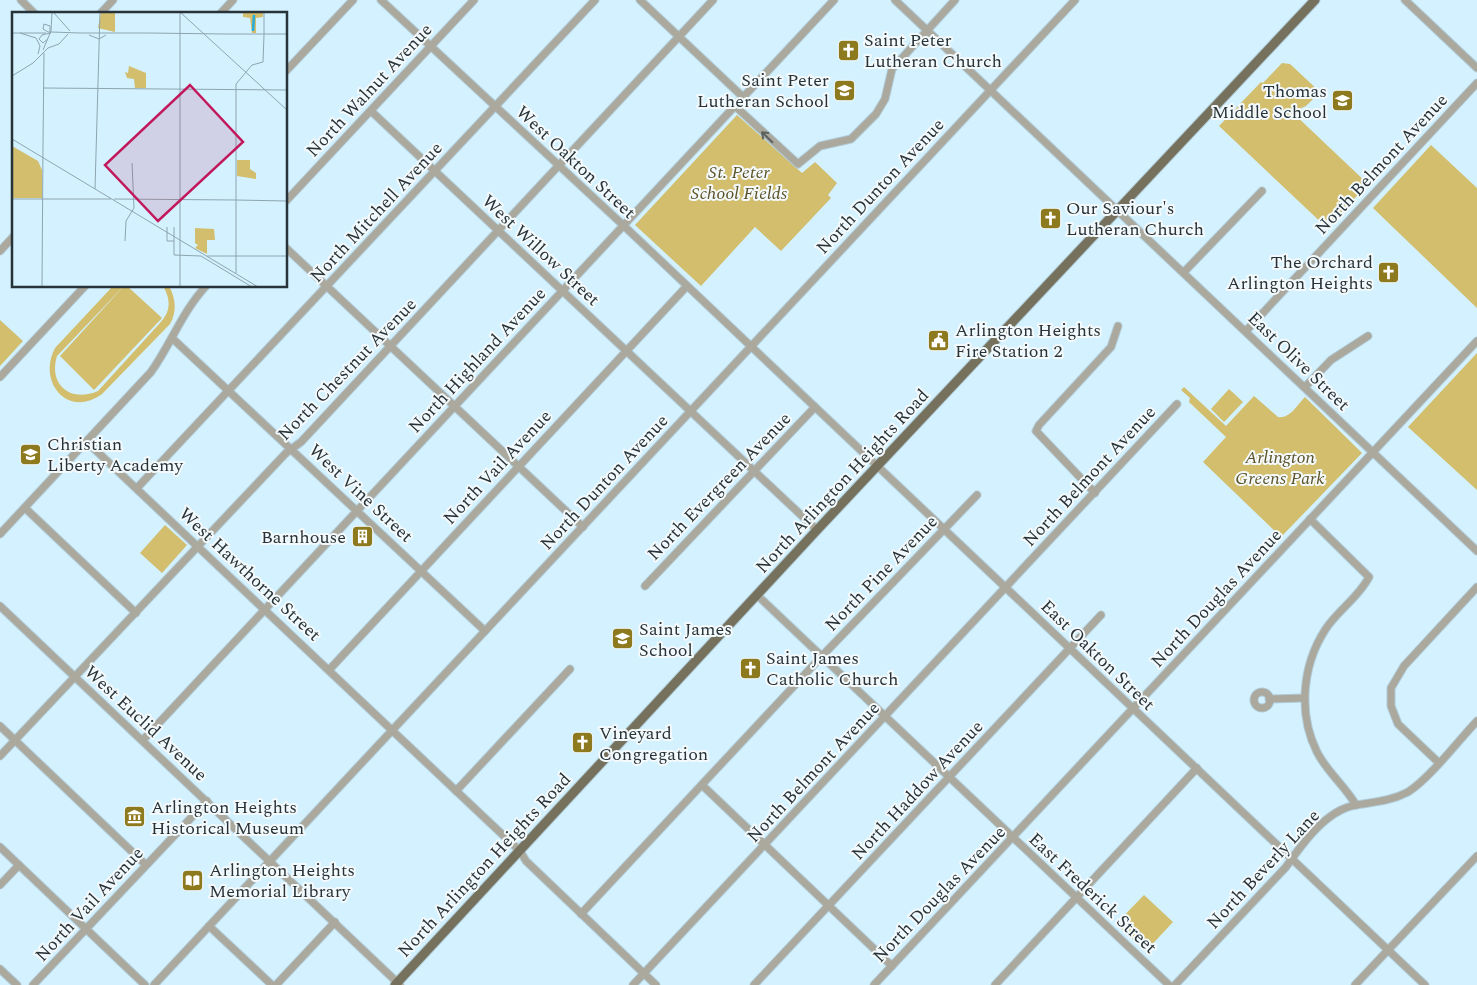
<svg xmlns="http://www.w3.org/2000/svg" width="1477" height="985" viewBox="0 0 1477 985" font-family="Spectral,serif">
  <rect width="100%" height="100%" fill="#d3f1ff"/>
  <g fill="#d2be6c">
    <polygon points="1282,63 1290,64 1320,92 1306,106 1292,112 1368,184 1327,228 1219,126 1261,82 1263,83"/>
    <polygon points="737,115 802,173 815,162 837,183 828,195 831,198 781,251 755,227 701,286 635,225"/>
    <polygon points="1431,145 1477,188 1477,308 1373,208"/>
    <path d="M113,286h10v1l-66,69c-9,29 14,47 41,35l62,-68c11,-12 11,-23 3,-37h6c7,13 8,26 1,38l-68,70c-34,25 -65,-12 -47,-46z"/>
    <polygon points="127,286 162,318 94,390 60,356 123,287"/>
    <polygon points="0,320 23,341 0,366"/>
    <polygon points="1477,353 1477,490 1408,427"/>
    <path d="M1184,387l42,39 28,-30 24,21c12,2 19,-12 27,-20l57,56 -81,84 -78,-75 23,-25 -37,-35 1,-4 -9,-8z"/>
    <polygon points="1229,389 1243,402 1224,422 1211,409"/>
    <polygon points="165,525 187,545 162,573 140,553"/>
    <polygon points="1144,895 1173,922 1146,951 1116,924"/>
  </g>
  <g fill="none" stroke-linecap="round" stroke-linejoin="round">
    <defs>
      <g id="minor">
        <polyline points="21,0 35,14"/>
        <polyline points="381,0 623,225 1425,985"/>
        <polyline points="640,0 743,97"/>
        <polyline points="895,0 1477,551"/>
        <polyline points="1405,0 1477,68"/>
        <polyline points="100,14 113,0"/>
        <polyline points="220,14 233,0"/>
        <polyline points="286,71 353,0"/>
        <polyline points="735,106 798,164 820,146 851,139 876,114 885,99 892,69 955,0"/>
        <polyline points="371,111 817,530"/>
        <polyline points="286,201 474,0"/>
        <polyline points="286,248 583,527"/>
        <polyline points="0,251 14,236"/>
        <polyline points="1184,272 1262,191"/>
        <polyline points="1246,331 1477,83"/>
        <polyline points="172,338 485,631"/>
        <polyline points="0,377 85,286"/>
        <polyline points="1305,387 1331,360 1368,336"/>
        <polyline points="87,442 488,821 520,851 526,861 656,985"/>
        <polyline points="137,488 595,0"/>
        <polyline points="1095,493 1036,431 1039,425 1111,347 1118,326"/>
        <polyline points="25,508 136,613"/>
        <path d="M1310,519l59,58c-10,20 -32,34 -44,53 -23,36 -27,84 -8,122 10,20 28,34 39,53"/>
        <path d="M0,534l151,-162c20,-28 31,-60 55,-86"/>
        <polyline points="645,586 815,407"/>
        <polyline points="757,595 1169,985"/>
        <polyline points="0,606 400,985"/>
        <polyline points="329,670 687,286"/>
        <circle cx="1262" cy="700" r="8"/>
        <polyline points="1269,699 1304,698"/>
        <polyline points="0,726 146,865"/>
        <polyline points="143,740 834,0"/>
        <polyline points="0,756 286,453 301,442 713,0"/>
        <polyline points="1438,762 1398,724 1391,706 1391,688 1404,666 1477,587"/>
        <polyline points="702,785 892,966"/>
        <polyline points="456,791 570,669"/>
        <polyline points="0,847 145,985"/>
        <polyline points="0,885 19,865"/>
        <polyline points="581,914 822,656 977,495"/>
        <polyline points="209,926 272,985"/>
        <polyline points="0,969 17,985"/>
        <polyline points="33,985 207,801"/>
        <polyline points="154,985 1075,0"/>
        <polyline points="276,985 335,922"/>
        <polyline points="633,985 1177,404"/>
        <polyline points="754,985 1101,615"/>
        <polyline points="874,985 1477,341"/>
        <polyline points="995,985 1197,768"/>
        <path d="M1175,985l111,-118c16,-23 40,-57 70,-62 18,-3 35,-4 52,-13 22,-14 50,-51 69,-71"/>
        <polyline points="1355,985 1477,856"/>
      </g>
      <polyline id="major" points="395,985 817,530 1315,0"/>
    </defs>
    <use href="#minor" stroke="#b1cbd7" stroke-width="9"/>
    <use href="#major" stroke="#b1cbd7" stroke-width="11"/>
    <use href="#minor" stroke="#aba89d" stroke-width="7"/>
    <use href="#major" stroke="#75715c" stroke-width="9"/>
  </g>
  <defs><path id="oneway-shaft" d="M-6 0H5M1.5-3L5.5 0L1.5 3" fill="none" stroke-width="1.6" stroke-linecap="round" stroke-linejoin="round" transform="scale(1.25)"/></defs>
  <use stroke="#5c6260" href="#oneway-shaft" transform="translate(767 137) rotate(-136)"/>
  <defs>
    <symbol id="church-square" viewBox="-11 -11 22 22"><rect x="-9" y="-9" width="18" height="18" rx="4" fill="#8d791e" stroke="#f4fafc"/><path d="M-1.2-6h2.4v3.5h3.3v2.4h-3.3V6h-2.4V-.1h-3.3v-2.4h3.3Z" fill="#fff"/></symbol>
    <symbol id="school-square" viewBox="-11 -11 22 22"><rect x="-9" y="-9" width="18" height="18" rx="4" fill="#8d791e" stroke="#f4fafc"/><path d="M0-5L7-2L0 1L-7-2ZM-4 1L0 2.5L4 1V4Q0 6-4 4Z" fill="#fff"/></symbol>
    <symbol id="civic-square" viewBox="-11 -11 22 22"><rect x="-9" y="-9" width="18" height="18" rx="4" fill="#8d791e" stroke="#f4fafc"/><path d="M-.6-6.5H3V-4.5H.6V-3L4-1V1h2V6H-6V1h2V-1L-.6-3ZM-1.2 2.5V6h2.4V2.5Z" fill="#fff"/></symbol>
    <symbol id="building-square" viewBox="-11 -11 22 22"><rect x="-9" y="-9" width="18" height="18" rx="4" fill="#8d791e" stroke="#f4fafc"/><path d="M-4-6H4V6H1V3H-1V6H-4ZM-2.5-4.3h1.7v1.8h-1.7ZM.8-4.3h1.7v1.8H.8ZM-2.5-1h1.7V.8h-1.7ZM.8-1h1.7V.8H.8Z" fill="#fff"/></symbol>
    <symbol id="museum-square" viewBox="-11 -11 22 22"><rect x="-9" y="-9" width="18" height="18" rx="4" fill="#8d791e" stroke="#f4fafc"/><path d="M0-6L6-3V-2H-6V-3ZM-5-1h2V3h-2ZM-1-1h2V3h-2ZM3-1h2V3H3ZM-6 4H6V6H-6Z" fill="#fff"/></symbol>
    <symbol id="library-square" viewBox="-11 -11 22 22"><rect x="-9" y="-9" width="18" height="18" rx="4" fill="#8d791e" stroke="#f4fafc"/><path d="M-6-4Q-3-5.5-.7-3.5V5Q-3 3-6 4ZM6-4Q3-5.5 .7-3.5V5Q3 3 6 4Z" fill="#fff"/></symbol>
  </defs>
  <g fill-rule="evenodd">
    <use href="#church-square" x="836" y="38" width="25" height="25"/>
    <use href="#school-square" x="832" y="78" width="25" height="25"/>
    <use href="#school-square" x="1330" y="88" width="25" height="25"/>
    <use href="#church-square" x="1038" y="206" width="25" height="25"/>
    <use href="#church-square" x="1376" y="260" width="25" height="25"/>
    <use href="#civic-square" x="926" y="328" width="25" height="25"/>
    <use href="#school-square" x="18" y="442" width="25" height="25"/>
    <use href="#building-square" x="350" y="524" width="25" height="25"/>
    <use href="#school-square" x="610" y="626" width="25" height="25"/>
    <use href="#church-square" x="738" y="656" width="25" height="25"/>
    <use href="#church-square" x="570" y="730" width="25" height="25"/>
    <use href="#museum-square" x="122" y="804" width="25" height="25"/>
    <use href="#library-square" x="180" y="868" width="25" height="25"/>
  </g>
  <g text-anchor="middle" stroke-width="4" stroke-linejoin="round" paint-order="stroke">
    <g font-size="18" fill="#273338" stroke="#f4fafc" text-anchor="start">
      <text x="864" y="46">Saint Peter<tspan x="864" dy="21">Lutheran Church</tspan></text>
      <text x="829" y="86" text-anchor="end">Saint Peter<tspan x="829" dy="21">Lutheran School</tspan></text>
      <text x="1327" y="97" text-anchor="end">Thomas<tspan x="1327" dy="21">Middle School</tspan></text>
      <text x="1066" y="214">Our Saviour's<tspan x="1066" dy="21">Lutheran Church</tspan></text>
      <text x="1373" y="268" text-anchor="end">The Orchard<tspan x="1373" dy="21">Arlington Heights</tspan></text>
      <text x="955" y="336">Arlington Heights<tspan x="955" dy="21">Fire Station 2</tspan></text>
      <text x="47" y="450">Christian<tspan x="47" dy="21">Liberty Academy</tspan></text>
      <text x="346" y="543" text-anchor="end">Barnhouse</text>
      <text x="639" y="635">Saint James<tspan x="639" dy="21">School</tspan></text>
      <text x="766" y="664">Saint James<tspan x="766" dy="21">Catholic Church</tspan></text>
      <text x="599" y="739">Vineyard<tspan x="599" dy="21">Congregation</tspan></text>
      <text x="151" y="813">Arlington Heights<tspan x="151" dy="21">Historical Museum</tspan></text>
      <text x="209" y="876">Arlington Heights<tspan x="209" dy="21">Memorial Library</tspan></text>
    </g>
    <g font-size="18" fill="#273338" stroke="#f4fafc">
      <text transform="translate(369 90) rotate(-47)" y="6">North Walnut Avenue</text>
      <text transform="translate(576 162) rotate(43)" y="6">West Oakton Street</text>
      <text transform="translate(1381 164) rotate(-47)" y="6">North Belmont Avenue</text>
      <text transform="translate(880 186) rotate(-47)" y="6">North Dunton Avenue</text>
      <text transform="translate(376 212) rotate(-47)" y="6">North Mitchell Avenue</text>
      <text transform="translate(541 250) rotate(43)" y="6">West Willow Street</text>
      <text transform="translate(477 360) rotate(-47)" y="6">North Highland Avenue</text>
      <text transform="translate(1299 361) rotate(44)" y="6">East Olive Street</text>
      <text transform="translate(347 369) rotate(-46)" y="6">North Chestnut Avenue</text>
      <text transform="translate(497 467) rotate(-47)" y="6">North Vail Avenue</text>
      <text transform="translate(1089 476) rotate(-47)" y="6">North Belmont Avenue</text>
      <text transform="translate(842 481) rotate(-47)" y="6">North Arlington Heights Road</text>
      <text transform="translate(604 482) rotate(-47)" y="6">North Dunton Avenue</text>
      <text transform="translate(719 486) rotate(-46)" y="6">North Evergreen Avenue</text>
      <text transform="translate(361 493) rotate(43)" y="6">West Vine Street</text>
      <text transform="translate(881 573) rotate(-46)" y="6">North Pine Avenue</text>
      <text transform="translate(250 574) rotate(43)" y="6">West Hawthorne Street</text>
      <text transform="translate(1216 598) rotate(-47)" y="6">North Douglas Avenue</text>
      <text transform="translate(1098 655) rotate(44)" y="6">East Oakton Street</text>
      <text transform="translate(146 723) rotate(43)" y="6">West Euclid Avenue</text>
      <text transform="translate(813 772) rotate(-47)" y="6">North Belmont Avenue</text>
      <text transform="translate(917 790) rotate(-47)" y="6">North Haddow Avenue</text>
      <text transform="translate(484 865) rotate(-47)" y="6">North Arlington Heights Road</text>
      <text transform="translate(1263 869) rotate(-47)" y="6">North Beverly Lane</text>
      <text transform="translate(1093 893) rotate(43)" y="6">East Frederick Street</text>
      <text transform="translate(939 894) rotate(-46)" y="6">North Douglas Avenue</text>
      <text transform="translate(89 904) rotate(-47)" y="6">North Vail Avenue</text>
    </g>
    <g font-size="18" font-style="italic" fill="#5d5227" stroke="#f4fafc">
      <text x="739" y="178">St. Peter<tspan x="739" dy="21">School Fields</tspan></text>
      <text x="1280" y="463">Arlington<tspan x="1280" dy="21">Greens Park</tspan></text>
    </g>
  </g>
  <g transform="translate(12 12)">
    <rect width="275" height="275" fill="#d3f1ff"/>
    <path d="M89,0h14v20l-17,-4zM231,0h20v5l-7,1v15h-4l-2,-15 -7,-1zM117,54l17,7v15h-11l-1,-9 -7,-1 -2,-6 3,1zM0,134l26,15 4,9v28h-30zM225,148h13v9l6,4v6l-19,-3zM183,216l19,1 1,11h-8v14l-12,-6 3,-3 -3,-2z" fill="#d2be6c"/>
    <path fill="none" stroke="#25acdc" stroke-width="2.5" d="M241,19l1,-16"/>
    <path fill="none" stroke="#8ea5af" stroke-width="1" d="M168,0l107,98M42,1l16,18M0,21h34M8,21l16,5 4,8 -2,8M38,22v-8l-6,-2 -1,5 5,3h3l29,1h68l77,1h62M77,23l10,4 7,-4M252,23v-23M36,27l-5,4 -4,-4 3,-4 8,-2M31,38l8,-19 1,-19M0,64l21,-13 15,-15 11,-4 9,-10M31,76l244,2M0,127l246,148M31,132l1,-91M83,177l5,-177M0,187h99M102,187l122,1M224,188l51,1M155,215v14h7M162,215v28l27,1 51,31M113,229l1,-20 8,-13 -2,-45M195,244h80M224,261v-189l16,-19 11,-3 1,-27M30,275l1,-143M168,275v-275"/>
    <path fill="#c2185b" fill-opacity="0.15" stroke="#c2185b" stroke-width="2.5" d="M178,73l53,57 -85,79 -53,-56z"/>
    <rect width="275" height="275" fill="none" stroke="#273338" stroke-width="2.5"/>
  </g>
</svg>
